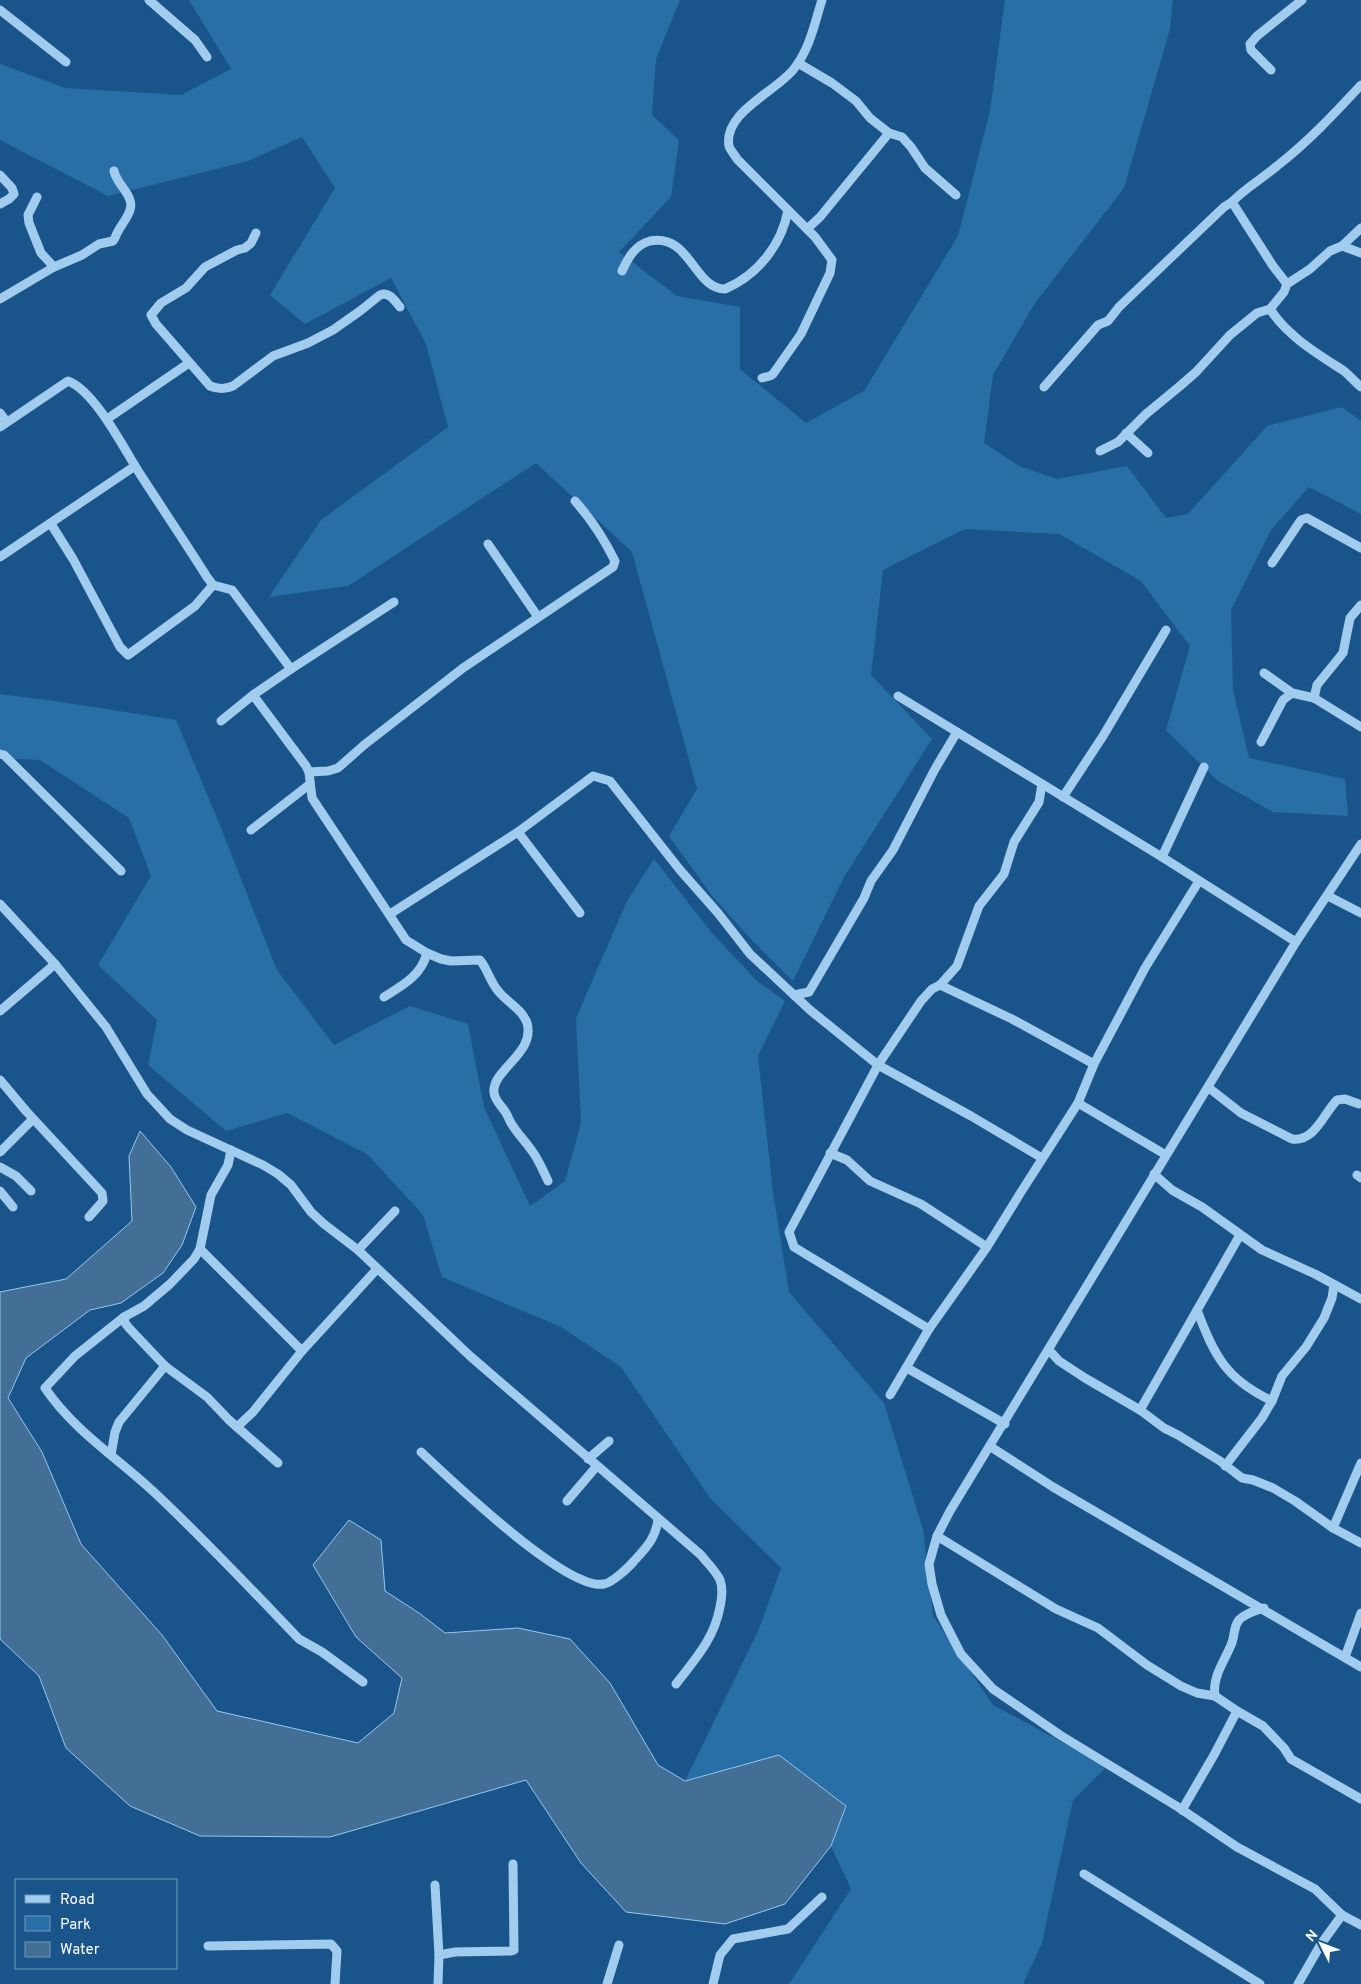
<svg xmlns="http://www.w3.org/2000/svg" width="1361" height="1984" viewBox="0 0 1361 1984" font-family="Overpass,sans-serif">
  <rect width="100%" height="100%" fill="#19558a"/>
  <g fill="#286ea7">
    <polygon points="189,0 680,0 656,59 652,115 679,140 671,197 619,252 677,296 740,307 740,369 806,423 864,391 958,236 990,111 1005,0 1173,0 1170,29 1124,188 1035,303 993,375 984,443 1019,466 1057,479 1127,466 1166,518 1188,514 1267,426 1342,407 1361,421 1361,514 1309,487 1271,530 1231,610 1233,690 1249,758 1345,779 1348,816 1273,812 1218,781 1166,730 1190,646 1141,581 1059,534 965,529 883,570 871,675 932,739 844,877 793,981 748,936 713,897 669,836 697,789 632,552 536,463 348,586 269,597 321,520 448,427 426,344 391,278 305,324 270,295 335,188 302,137 248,161 108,196 0,140 0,64 65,88 181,95 231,69"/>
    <polygon points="0,694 55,701 176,720 217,818 277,970 334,1045 410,1006 468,1024 484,1107 530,1206 565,1181 581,1123 576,1018 627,901 654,859 712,933 757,981 785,1001 758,1056 773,1192 789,1292 884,1403 923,1529 933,1616 993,1705 1107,1766 1073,1800 1042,1943 1023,1984 789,1984 851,1889 831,1846 846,1806 779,1755 685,1781 759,1629 781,1568 710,1498 621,1367 561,1327 442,1277 423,1215 367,1154 287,1113 226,1131 148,1065 157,1020 98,965 151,876 129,818 40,760 0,758"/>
  </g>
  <polygon fill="#436e95" stroke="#95c8f0" points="140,1131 171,1167 196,1207 182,1245 163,1273 121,1303 90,1310 26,1358 8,1398 42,1452 81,1544 162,1635 217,1711 358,1743 394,1713 402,1678 356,1637 313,1565 349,1520 381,1540 385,1591 419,1613 445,1633 518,1628 570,1639 610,1683 658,1765 685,1781 779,1755 846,1806 831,1846 785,1904 725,1924 626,1912 581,1863 526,1780 330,1837 200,1836 130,1806 66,1748 39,1676 0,1639 0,1292 66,1279 132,1221 129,1156"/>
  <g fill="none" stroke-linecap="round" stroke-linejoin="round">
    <g stroke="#a2ccee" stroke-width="9">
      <polyline points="149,0 195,40 207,57"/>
      <polyline points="0,10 66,62"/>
      <polyline points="798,63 832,83 856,101 870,118 889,133 902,137 911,147 925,168 956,195"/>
      <polyline points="1271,70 1251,50 1250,44 1257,36 1302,0"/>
      <polyline points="0,175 12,188 14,194 9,199 0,204"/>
      <polyline points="37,197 28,215 29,223 41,253 54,267"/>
      <polyline points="807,229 820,217 889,133"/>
      <path d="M256,233l-5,10 -6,5 -8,2 -32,17 -19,21 -25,15 -10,12 5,9 54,62c7,3 16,3 23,0l40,-30 35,-13 25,-13 27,-19 20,-16c9,-4 15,6 20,12"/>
      <polyline points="1342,246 1361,228"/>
      <path d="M622,271c6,-13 13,-26 28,-30 40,-8 44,48 75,48 33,-14 57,-45 63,-79"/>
      <path d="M1287,284l-14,-18 -41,-64c13,-14 30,-23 45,-36 31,-24 58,-53 84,-81"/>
      <path d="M0,299l54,-32 28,-12 17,-11 14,-3 2,-3c3,-10 12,-18 15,-28 5,-14 -14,-26 -16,-39"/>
      <path d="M1270,309c17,27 48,45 74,62 6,5 11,11 17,16"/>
      <path d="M762,378l8,-2 3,-2 28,-40 29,-61 2,-13 -17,-23 -78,-78c-2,-4 -7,-9 -8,-13 -6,-33 46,-54 64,-76 17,-21 21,-45 29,-70"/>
      <polyline points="1044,387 1098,325 1108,321 1119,307 1224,207 1232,202"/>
      <polyline points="0,413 6,421"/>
      <polyline points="107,419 189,363"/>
      <path d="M0,427l68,-46c27,10 56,68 72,93 22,34 45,68 67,103l6,8 19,5 59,79 -38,26 -32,26"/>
      <polyline points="1126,433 1148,453"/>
      <polyline points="1100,451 1118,442 1146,414 1180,386 1196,372 1230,335 1257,313 1270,309 1284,292 1287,284 1310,269 1330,251 1342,246 1361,253"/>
      <polyline points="51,524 73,559 120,647 128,655 195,606 213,585"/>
      <polyline points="488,544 538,617"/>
      <polyline points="0,557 135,466"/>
      <polyline points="1272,563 1301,520 1307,518 1361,548"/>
      <polyline points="291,669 394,602"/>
      <polyline points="1264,673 1292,693 1314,698 1361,727"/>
      <path d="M253,695l53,71 3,6 3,26 94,142 21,13 14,6 10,2 29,-1c8,10 10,22 19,32 9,11 23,17 28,31 9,30 -36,47 -33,70 1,8 8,13 12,20 2,3 3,7 5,10 6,10 14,18 21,28 7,9 11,20 16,30"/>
      <polyline points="898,696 1162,857 1296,942"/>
      <polyline points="1314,698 1317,685 1343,653 1350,618 1361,605"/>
      <polyline points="1261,742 1283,700 1292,693"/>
      <polyline points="0,754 4,755 121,871"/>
      <path d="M309,772l19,-1 10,-3 26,-23 99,-77 150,-101 2,-6c-11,-22 -23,-41 -40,-60"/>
      <polyline points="1063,797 1103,736 1166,630"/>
      <polyline points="251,830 310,784"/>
      <polyline points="518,832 580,913"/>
      <polyline points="1162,857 1204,767"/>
      <polyline points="1328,896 1361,913"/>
      <path d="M0,904l55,60 51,63 41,67 23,25 17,11 76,35 15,9 13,11 20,27 13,12 34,26 112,106 231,199c6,8 15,16 19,25 3,8 2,18 0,27 -6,32 -24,51 -44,77"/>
      <polyline points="390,914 518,832 593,776 610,781 680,870 718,913 750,954 810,1010 878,1065 971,1116 1042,1158"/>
      <polyline points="940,985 957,966 979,906 1004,874 1014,842 1039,802 1042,784"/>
      <polyline points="794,995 809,992 864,898 871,881 893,850 935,769 957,732"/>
      <path d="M384,997c19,-12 37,-21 43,-44"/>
      <polyline points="0,1011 55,964"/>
      <polyline points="0,1080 26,1111 102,1193 103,1201 89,1217"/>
      <path d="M1209,1088l32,25 51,26c23,3 32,-26 45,-39l8,-1 14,5"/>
      <polyline points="1078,1103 1166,1155"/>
      <path d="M231,1150l-3,15 -17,30 -11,54 -6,10 -24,25 -26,22 -20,11 -49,39 -30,32c29,43 73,70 110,105 50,47 97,97 144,146l23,13 41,30"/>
      <polyline points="0,1152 33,1119"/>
      <polyline points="830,1153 847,1160 870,1181 921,1204 987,1247"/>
      <polyline points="0,1167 16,1176 31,1191"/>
      <polyline points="1154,1174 1172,1190 1202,1207 1262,1250 1315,1274 1361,1299"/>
      <polyline points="1357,1175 1361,1178"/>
      <polyline points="0,1191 13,1207"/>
      <polyline points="200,1249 302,1351"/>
      <polyline points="358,1250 395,1211"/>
      <path d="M1197,1310c18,47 29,69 75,91"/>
      <polyline points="124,1317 125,1323 129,1328 165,1366 207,1397 229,1420 278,1463"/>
      <polyline points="929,1329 794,1247 789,1232 878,1065 921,1001 932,989 940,985 1012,1019 1094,1064"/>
      <polyline points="1049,1350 1059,1361 1085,1378 1140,1410 1164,1428 1178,1435 1220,1461 1242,1478 1253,1480 1273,1488 1295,1501 1333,1528 1361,1543"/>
      <polyline points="907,1368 1005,1424"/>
      <polyline points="890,1395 929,1329 987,1247 1021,1192 1078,1103 1094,1064 1145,968 1199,881"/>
      <polyline points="1140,1410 1240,1235"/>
      <polyline points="237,1427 253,1412 302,1351 377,1269"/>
      <polyline points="991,1447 1053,1487 1361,1667"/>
      <path d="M421,1452c30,28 145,139 183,132 8,-1 25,-17 30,-23 12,-13 22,-23 24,-42"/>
      <polyline points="111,1455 115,1432 119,1422 165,1366"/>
      <polyline points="588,1459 609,1441"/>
      <polyline points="1225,1466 1262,1418 1272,1401 1282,1376 1306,1347 1324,1318 1332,1298 1334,1285"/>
      <polyline points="567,1501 596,1467"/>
      <polyline points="1333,1528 1361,1463"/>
      <polyline points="937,1536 1056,1609 1098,1628 1147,1665 1181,1686 1197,1693 1215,1696 1237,1711 1263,1726 1284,1748 1291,1759 1361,1799"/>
      <polyline points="1345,1657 1361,1613"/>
      <path d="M1215,1696c-3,-19 9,-34 16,-51 4,-8 2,-18 8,-25 7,-7 16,-9 25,-12"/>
      <polyline points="1182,1810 1214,1755 1237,1711"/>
      <polyline points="1084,1874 1260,1984"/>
      <polyline points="435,1885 439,1955"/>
      <polyline points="1342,1915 1361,1925"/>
      <polyline points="208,1946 331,1944 337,1951 335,1984"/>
      <polyline points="438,1984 439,1955 455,1952 511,1951 514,1950 513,1864"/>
      <polyline points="607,1984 619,1945"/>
      <polyline points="713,1984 720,1955 733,1939 788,1929 822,1897"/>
      <polyline points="1298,1984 1321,1944 1342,1915 1315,1889 1237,1847 1178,1807 1060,1735 993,1689 961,1654 941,1615 932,1584 929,1564 937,1536 950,1511 1296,942 1361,844"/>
    </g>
  </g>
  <rect x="15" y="1879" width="162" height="90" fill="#19558a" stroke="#7599b9"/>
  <rect x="25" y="1895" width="25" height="8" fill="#a2ccee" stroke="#7599b9"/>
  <text x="60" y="1904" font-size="15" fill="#ffffff">Road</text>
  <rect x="25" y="1916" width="25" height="15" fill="#286ea7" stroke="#7599b9"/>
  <text x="60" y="1929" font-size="15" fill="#ffffff">Park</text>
  <rect x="25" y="1942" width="25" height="15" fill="#436e95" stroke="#7599b9"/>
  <text x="60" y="1954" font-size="15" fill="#ffffff">Water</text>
  <g transform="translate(1321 1944) rotate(312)" stroke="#19558a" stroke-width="4" paint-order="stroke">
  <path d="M0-4L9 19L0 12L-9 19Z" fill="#ffffff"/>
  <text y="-8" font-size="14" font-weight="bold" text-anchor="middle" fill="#ffffff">N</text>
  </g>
</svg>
